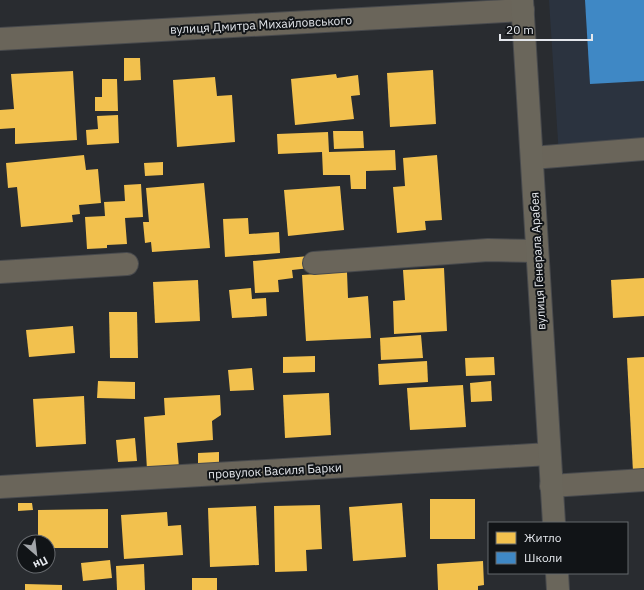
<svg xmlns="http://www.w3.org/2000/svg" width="644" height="590" viewBox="0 0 644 590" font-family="'IBM Plex Sans',sans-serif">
  <rect width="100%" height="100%" fill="#292c30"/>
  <polygon fill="#2b333f" points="549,0 644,0 644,149 559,157"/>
  <g fill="#f2c14e">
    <polygon points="124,58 140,58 141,80 124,81"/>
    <polygon points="433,70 436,124 390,127 387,73"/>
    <polygon points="73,71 77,140 15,144 15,128 0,129 0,110 14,109 11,74"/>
    <polygon points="336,74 337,78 358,75 360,95 351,96 354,119 295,125 291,79"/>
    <polygon points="215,77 217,96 232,95 235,142 177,147 173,80"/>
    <polygon points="102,79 117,79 118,111 95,111 95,97 102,97"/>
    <polygon points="118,115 119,143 87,145 86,130 98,129 97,116"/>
    <polygon points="333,131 363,131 364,148 334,149"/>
    <polygon points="328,132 329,152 395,150 396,170 366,171 366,189 351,189 350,175 323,175 322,152 278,154 277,134"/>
    <polygon points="84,155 86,170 98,169 101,203 79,205 80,214 72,215 73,222 21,227 17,187 8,188 6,163"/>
    <polygon points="437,155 442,220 425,221 426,230 397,233 393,187 405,186 403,158"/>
    <polygon points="163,162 163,175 145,176 144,163"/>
    <polygon points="204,183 210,248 152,252 151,242 145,243 143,222 149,222 146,188"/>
    <polygon points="141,184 143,217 125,218 127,244 107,245 107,248 87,249 85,217 105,216 104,202 125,201 124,185"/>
    <polygon points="340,186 344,230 288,236 284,190"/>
    <polygon points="248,218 249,234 279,232 280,253 225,257 223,219"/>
    <polygon points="309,256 310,268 292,270 293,278 278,280 279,292 255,293 253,261"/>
    <polygon points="444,268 447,331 394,334 393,301 405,300 403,270"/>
    <polygon points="347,272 348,298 368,296 371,338 306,341 302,275"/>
    <polygon points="644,278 644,316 613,318 611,280"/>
    <polygon points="198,280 200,321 155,323 153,282"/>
    <polygon points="251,288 252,299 266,298 267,316 232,318 229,290"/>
    <polygon points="109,312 137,312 138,358 110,358"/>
    <polygon points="73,326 75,353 29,357 26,330"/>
    <polygon points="421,335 423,358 381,360 380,338"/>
    <polygon points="315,356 315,372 283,373 283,357"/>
    <polygon points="494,357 495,375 466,376 465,358"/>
    <polygon points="644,357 644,472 633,472 627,358"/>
    <polygon points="427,361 428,382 379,385 378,364"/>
    <polygon points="252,368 254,390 230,391 228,370"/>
    <polygon points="98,381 135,382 135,399 97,398"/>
    <polygon points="491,381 492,401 471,402 470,383"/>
    <polygon points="463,385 466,427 410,430 407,388"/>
    <polygon points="329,393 331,435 285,438 283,395"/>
    <polygon points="220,395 221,415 212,421 213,440 177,443 179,468 147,470 144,417 165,415 164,398"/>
    <polygon points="84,396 86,444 36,447 33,399"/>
    <polygon points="135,438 137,461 118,462 116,440"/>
    <polygon points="219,452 219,467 198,467 198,453"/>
    <rect x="430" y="499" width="45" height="40"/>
    <polygon points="18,503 32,503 33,510 18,511"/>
    <polygon points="402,503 406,557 353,561 349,507"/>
    <polygon points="320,505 322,549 306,550 307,571 275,572 274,506"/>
    <polygon points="256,506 259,565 210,567 208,508"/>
    <polygon points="108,509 108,548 48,548 48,542 38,542 38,510"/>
    <polygon points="167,512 168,526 181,525 183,555 124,559 121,515"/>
    <polygon points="110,560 112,578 83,581 81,563"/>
    <polygon points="483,561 484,585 478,586 478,590 438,590 437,564"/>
    <polygon points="144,564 145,590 117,590 116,566"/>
    <rect x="192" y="578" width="25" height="12"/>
    <polygon points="25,584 62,585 62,590 25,590"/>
  </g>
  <polygon fill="#3f88c5" points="585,0 644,0 644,81 590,84"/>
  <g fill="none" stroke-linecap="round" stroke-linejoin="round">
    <defs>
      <g id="minor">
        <polyline points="0,39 523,10"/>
        <polyline points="532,158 644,149"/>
        <polyline points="314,263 488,250 537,251"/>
        <polyline points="0,272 127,264"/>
        <polyline points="551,486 644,480"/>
        <polyline points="0,487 549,454"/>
      </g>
      <g id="major">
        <polyline points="522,0 554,523"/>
        <polyline points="557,573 558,590"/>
      </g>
    </defs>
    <use href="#minor" stroke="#484a4d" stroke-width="24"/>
    <use href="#major" stroke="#484a4d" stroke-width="24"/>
    <use href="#minor" stroke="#6a655a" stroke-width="22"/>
    <use href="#major" stroke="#6a665b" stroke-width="22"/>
  </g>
  <g text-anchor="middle" stroke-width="4" stroke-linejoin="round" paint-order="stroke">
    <g font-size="12" fill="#e4e7ec" stroke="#111417">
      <text transform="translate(261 25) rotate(-3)" y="4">вулиця Дмитра Михайловського</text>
      <text transform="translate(538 261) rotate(-93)" y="4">вулиця Генерала Арабея</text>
      <text transform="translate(275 471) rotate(-3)" y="4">провулок Василя Барки</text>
    </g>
  </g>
  <rect x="488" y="522" width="140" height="52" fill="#111417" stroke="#65686c"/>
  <rect x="496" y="532" width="20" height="12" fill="#f2c14e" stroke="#65686c"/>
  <text x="524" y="542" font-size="12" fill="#e4e7ec">Житло</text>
  <rect x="496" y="552" width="20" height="12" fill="#3f88c5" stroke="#65686c"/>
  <text x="524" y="562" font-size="12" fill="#e4e7ec">Школи</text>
  <g transform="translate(36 554) rotate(152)"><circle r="19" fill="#111417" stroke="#65686c"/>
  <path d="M0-3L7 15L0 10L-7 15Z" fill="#a3a6aa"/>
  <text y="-6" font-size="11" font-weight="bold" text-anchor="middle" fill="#e4e7ec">Пн</text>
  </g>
  <path d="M500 34v6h92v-6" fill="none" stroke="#e4e7ec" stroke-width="2"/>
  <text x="506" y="34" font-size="12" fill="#e4e7ec" stroke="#111417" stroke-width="3" paint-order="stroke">20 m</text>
</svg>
